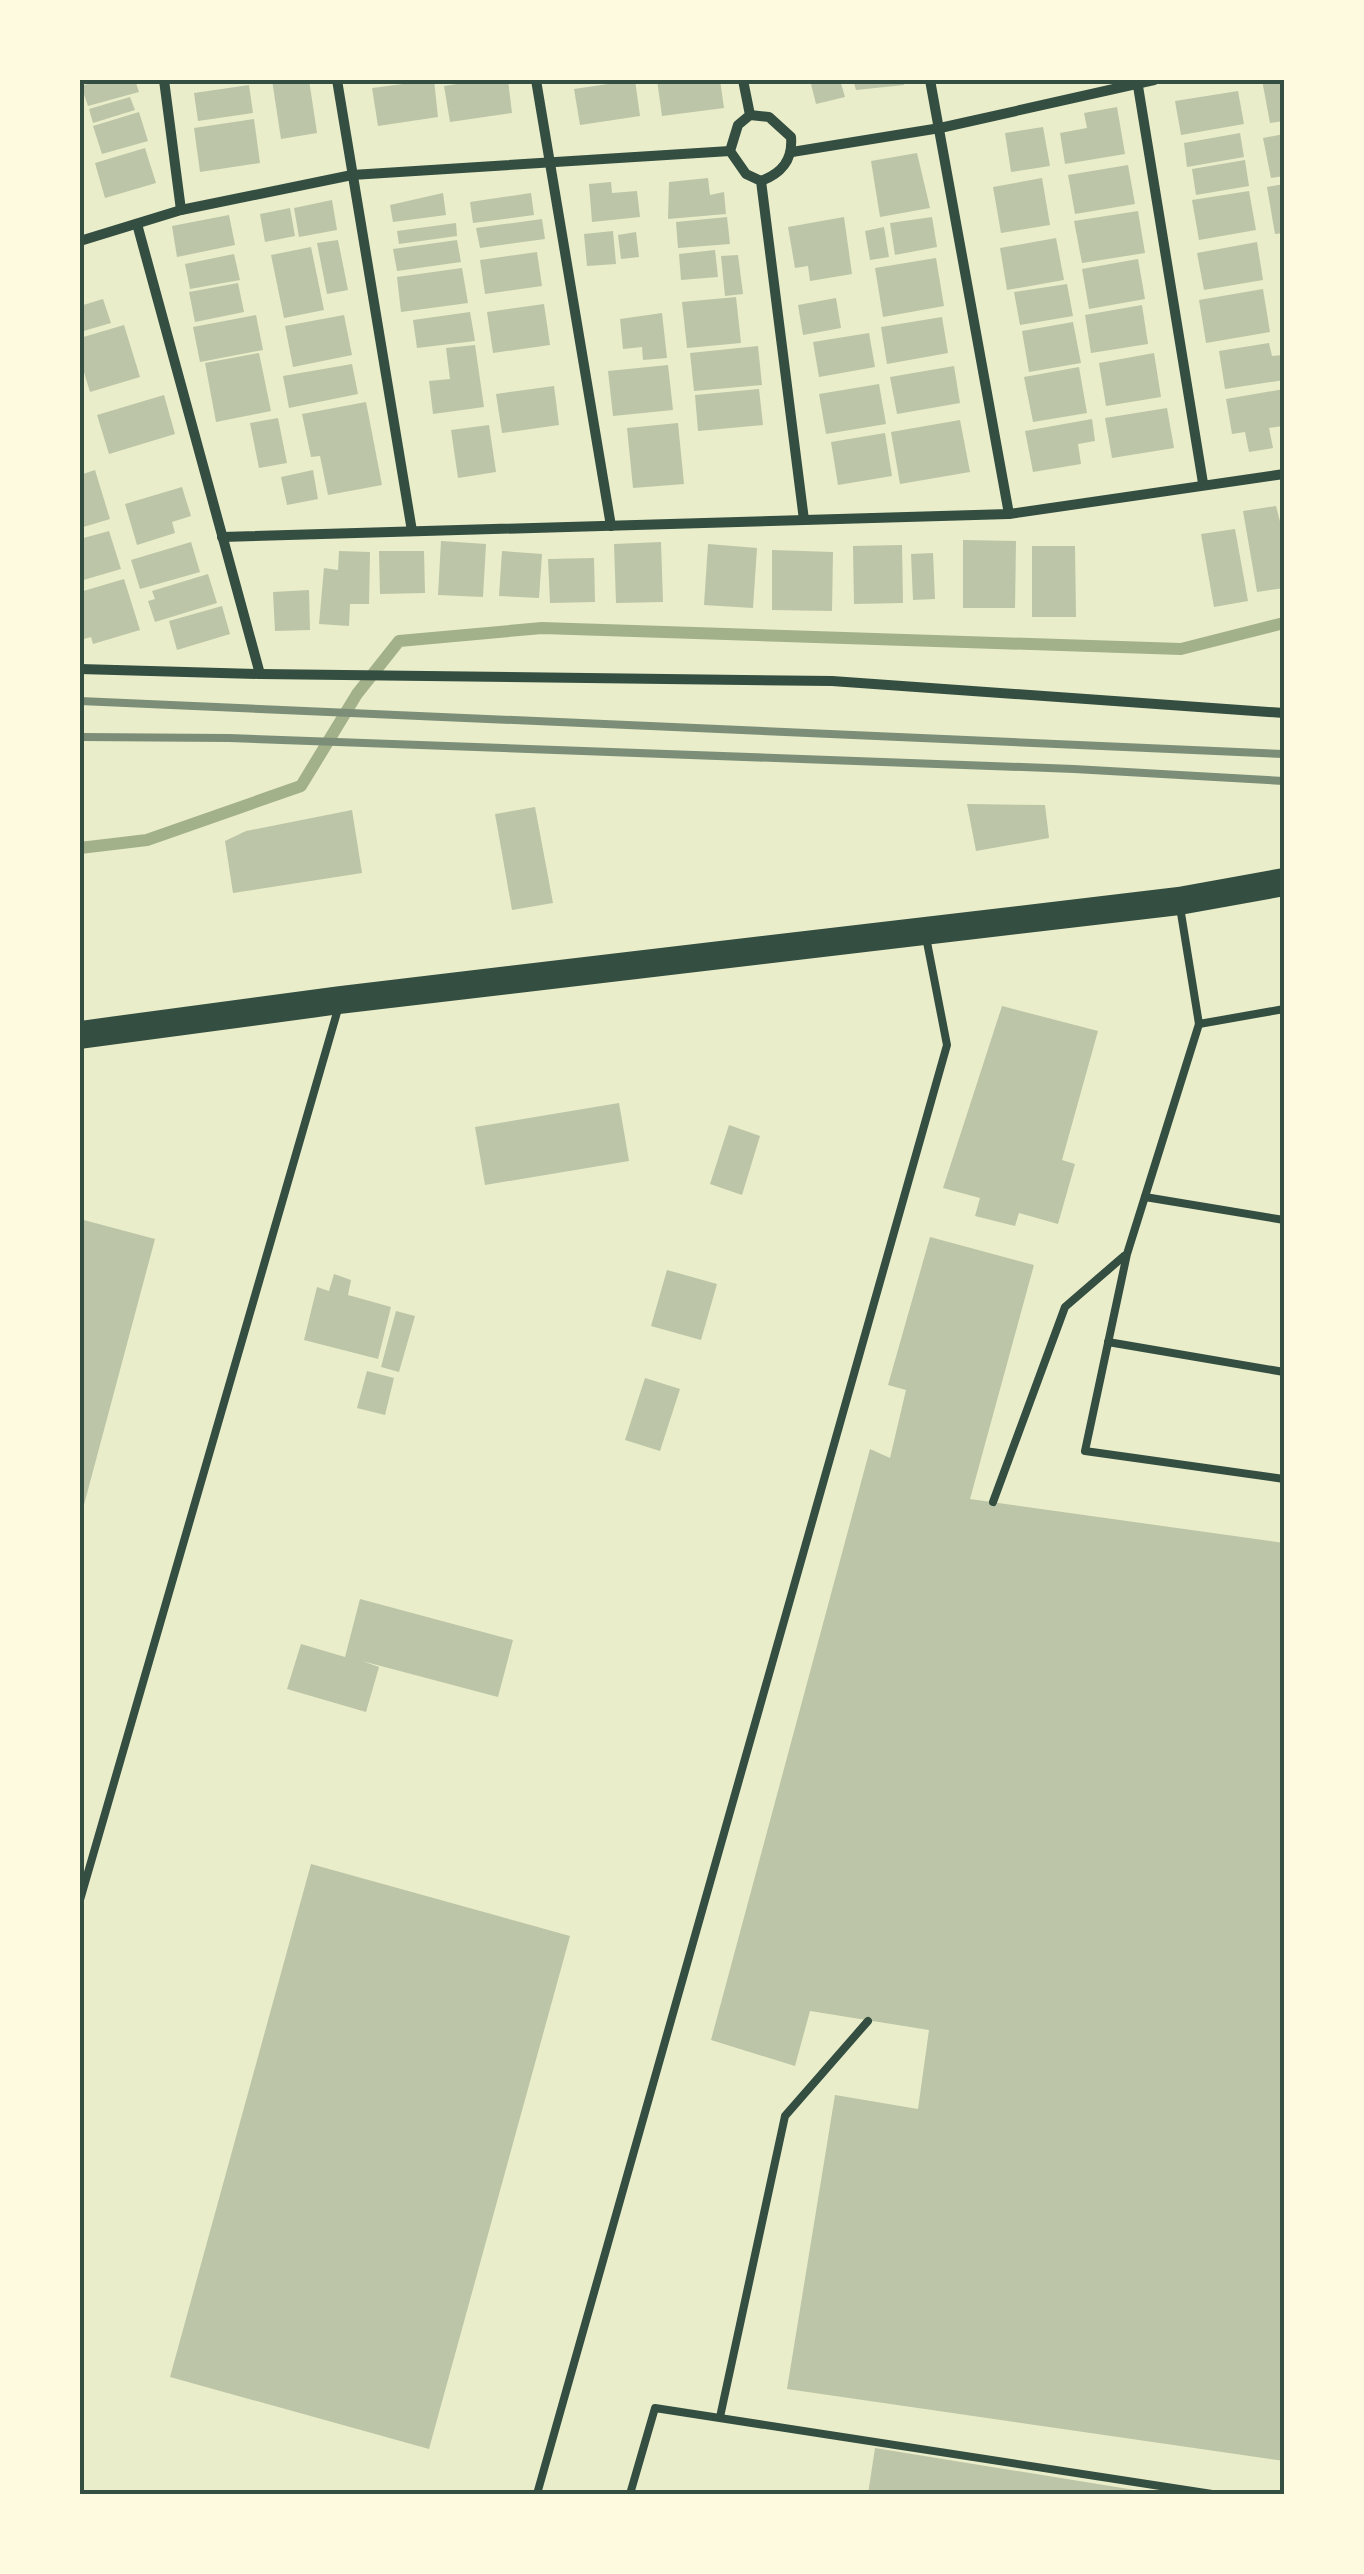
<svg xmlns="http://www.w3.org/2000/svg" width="1364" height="2574" viewBox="0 0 1364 2574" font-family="'Roboto Condensed',sans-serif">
  <rect width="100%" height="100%" fill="#e9edc9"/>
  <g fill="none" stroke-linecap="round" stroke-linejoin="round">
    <polyline stroke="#a3b18a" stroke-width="12" points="80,848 147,840 301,786 357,694 399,641 542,628 1181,649 1284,623"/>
  </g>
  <g fill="#bcc5a7">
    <polygon points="100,80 135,80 139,92 88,106 81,86"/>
    <polygon points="272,80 309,80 317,133 281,139"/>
    <polygon points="434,80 438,117 378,126 372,88"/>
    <polygon points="483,80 508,80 512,113 450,122 444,86"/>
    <polygon points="635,80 640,116 580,125 574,89"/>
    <polygon points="657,80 720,80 724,108 662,116"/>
    <polygon points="810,80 840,80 845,97 816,104"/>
    <polygon points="853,80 903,80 904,85 856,90"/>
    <polygon points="1262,80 1284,80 1284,121 1270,123"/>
    <polygon points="249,85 253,113 198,121 194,93"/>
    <polygon points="1238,91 1244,124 1181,135 1175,101"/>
    <polygon points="130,97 135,110 93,123 89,109"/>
    <polygon points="1117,107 1125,154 1065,164 1060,133 1087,128 1084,113"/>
    <polygon points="139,112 148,141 102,154 93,126"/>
    <polygon points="254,119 260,163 200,172 194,128"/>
    <polygon points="1043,127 1050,166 1011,172 1005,133"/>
    <polygon points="1240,133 1244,157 1187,167 1184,143"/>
    <polygon points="1284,134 1284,176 1271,178 1263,138"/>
    <polygon points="145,148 156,183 105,198 95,163"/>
    <polygon points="917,153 930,208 880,217 871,161"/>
    <polygon points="1245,160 1249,186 1196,195 1192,169"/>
    <polygon points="1128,165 1135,204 1075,214 1068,175"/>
    <polygon points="708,178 710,195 724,192 726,214 668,219 669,182"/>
    <polygon points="1042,178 1050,225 1001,233 993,187"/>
    <polygon points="611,182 612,193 637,191 640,217 592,222 589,184"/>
    <polygon points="1284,184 1284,233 1275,234 1267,187"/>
    <polygon points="1249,191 1256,230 1199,240 1192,200"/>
    <polygon points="443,193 446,215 393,222 390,205"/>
    <polygon points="531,193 534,215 473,223 470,202"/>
    <polygon points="332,200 337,230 299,237 294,208"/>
    <polygon points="290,208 295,236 265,242 260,214"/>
    <polygon points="1138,211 1145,253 1082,263 1074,221"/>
    <polygon points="229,215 235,245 177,257 172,226"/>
    <polygon points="727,217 730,244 678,248 676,222"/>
    <polygon points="844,217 852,274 810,281 808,266 795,268 788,227"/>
    <polygon points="932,217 937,247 895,255 890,223"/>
    <polygon points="542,219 545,239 480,248 476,228"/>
    <polygon points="456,223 457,236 399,244 397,231"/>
    <polygon points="884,227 889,257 870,260 865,231"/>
    <polygon points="613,231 616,264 587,266 584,234"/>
    <polygon points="636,232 639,257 621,259 618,235"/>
    <polygon points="1056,238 1064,280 1007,290 1000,248"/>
    <polygon points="338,240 348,290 327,294 317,243"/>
    <polygon points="457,240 461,262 397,271 393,249"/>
    <polygon points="1257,242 1263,280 1204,290 1197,253"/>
    <polygon points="311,247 324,310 284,318 271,255"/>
    <polygon points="715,250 718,277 681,280 679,254"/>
    <polygon points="537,252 542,286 485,294 480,260"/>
    <polygon points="234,254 240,280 190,289 185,264"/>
    <polygon points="738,255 743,294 725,296 721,256"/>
    <polygon points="936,258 944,306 883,317 875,268"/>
    <polygon points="1138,259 1145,299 1089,309 1082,269"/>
    <polygon points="462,268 468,303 401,312 397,277"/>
    <polygon points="238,283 244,312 195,322 189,292"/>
    <polygon points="1067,284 1073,316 1020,325 1014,292"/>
    <polygon points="1263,289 1270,332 1206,343 1199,300"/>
    <polygon points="736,297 741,343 687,348 682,302"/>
    <polygon points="836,298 841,328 803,335 798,305"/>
    <polygon points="103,299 111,323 80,332 80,306"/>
    <polygon points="544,304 550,345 493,353 487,312"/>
    <polygon points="1142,305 1148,344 1091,353 1085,315"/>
    <polygon points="470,312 475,341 417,348 413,320"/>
    <polygon points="662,313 667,358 643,360 642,347 623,349 620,319"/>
    <polygon points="256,315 263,350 200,362 193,327"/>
    <polygon points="344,315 352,355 293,367 285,326"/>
    <polygon points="942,317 948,353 887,364 881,327"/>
    <polygon points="1073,322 1081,363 1029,372 1022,331"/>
    <polygon points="124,325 140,377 90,392 80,359 80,338"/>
    <polygon points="869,333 875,367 819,377 813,342"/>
    <polygon points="1269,343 1272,356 1282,355 1284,380 1225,389 1219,351"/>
    <polygon points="475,345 484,407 433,414 429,381 450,379 446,348"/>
    <polygon points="758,346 762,385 694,391 690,353"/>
    <polygon points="259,353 271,411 216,422 205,363"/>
    <polygon points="1154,353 1161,397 1106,406 1099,363"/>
    <polygon points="352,364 358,394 289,408 283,376"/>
    <polygon points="668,365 673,410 613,416 608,371"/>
    <polygon points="954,366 960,403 897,414 890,377"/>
    <polygon points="1079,367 1087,413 1033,422 1024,377"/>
    <polygon points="879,384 886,424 826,434 819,394"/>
    <polygon points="554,386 559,425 502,433 496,394"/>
    <polygon points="759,389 763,425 698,431 695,395"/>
    <polygon points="1284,389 1284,426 1269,428 1273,448 1249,452 1245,432 1232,434 1226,399"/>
    <polygon points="164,395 175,434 109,454 97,415"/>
    <polygon points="366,402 382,485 328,495 320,456 311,457 302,414"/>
    <polygon points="1167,408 1174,448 1112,458 1105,418"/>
    <polygon points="278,418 287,463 259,468 250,423"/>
    <polygon points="1092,419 1095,441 1078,444 1081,464 1033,472 1025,431"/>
    <polygon points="960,420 970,472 900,484 891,432"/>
    <polygon points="678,423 684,484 633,488 627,428"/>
    <polygon points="489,425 496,472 458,478 451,430"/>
    <polygon points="885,433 892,476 838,485 831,442"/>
    <polygon points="95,470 110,519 80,528 80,475"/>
    <polygon points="313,470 318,499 287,505 281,477"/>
    <polygon points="182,487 191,516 172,522 175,533 137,545 125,504"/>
    <polygon points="1276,506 1284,537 1284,588 1257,592 1243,511"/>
    <polygon points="1235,529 1248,601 1214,607 1201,534"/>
    <polygon points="109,531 121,569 80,581 80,539"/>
    <polygon points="963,540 1016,541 1015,608 963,608"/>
    <polygon points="441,541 486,544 483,597 438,595"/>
    <polygon points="191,542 200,572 140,589 131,560"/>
    <polygon points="661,542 663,602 616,603 614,544"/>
    <polygon points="708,544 757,548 753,608 704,605"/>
    <polygon points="902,545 903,603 854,604 853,546"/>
    <polygon points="1032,546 1075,546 1076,617 1032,617"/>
    <polygon points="772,550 833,552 832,611 772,610"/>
    <polygon points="339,551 370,552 369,604 350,604 349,626 319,624 324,568 338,570"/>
    <polygon points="379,551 424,551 425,593 380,594"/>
    <polygon points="502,551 542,554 539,598 499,596"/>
    <polygon points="933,553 935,599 913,600 911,554"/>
    <polygon points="594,558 595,602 550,603 548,559"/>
    <polygon points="208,574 217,603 155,622 148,601 155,599 152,591"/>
    <polygon points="124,579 140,630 93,644 91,637 80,640 80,592"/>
    <polygon points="309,590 310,630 275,631 273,592"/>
    <polygon points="222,606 230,634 177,650 169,621"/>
    <polygon points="967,804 1045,805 1049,838 976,851"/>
    <polygon points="535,807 553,903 512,910 495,814"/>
    <polygon points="352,810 362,873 233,893 225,841 246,831"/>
    <polygon points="1002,1006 1098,1031 1062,1160 1075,1164 1058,1224 1019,1213 1015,1226 975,1216 980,1198 943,1188"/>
    <polygon points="619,1103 629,1161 485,1185 475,1127"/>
    <polygon points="729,1125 760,1136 742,1195 710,1184"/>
    <polygon points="80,1219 155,1239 81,1516 80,1516"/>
    <polygon points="930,1237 1034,1265 970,1499 1284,1543 1284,2461 787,2389 835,2095 918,2109 929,2030 810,2011 795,2066 711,2040 870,1449 890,1458 906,1390 888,1385"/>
    <polygon points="667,1270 717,1284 701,1340 651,1326"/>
    <polygon points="334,1274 351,1280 348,1295 391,1307 378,1359 304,1340 317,1287 329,1291"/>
    <polygon points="396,1311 415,1316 399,1372 381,1367"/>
    <polygon points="367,1371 394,1378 385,1415 357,1408"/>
    <polygon points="645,1378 680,1389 660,1451 625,1440"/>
    <polygon points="360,1599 513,1640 498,1697 362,1661 379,1667 366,1712 287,1689 301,1644 345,1657"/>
    <polygon points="311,1864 570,1936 429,2449 170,2377"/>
    <polygon points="875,2448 1147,2492 1147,2494 868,2494"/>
  </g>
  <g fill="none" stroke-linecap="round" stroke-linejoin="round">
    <g stroke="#344e41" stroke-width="8">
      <polyline points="1180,907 1199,1024 1284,1009"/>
      <polyline points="1199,1024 1127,1254 1085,1451 1284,1479"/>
      <polyline points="1145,1197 1284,1220"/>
      <polyline points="1108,1342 1284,1372"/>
      <polyline points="993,1502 1065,1307 1124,1256"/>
      <polyline points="80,1900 338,1009"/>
      <polyline points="720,2417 785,2116 868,2021"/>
      <polyline points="537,2494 947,1045 926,937"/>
      <polyline points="630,2494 655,2408 1212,2494"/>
    </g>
    <g stroke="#344e41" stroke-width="10">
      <polyline points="164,80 181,210"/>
      <polyline points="337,80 412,531"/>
      <polyline points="536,80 611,526"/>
      <polyline points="743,80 750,115 738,125 730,151 746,174 761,181 804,520"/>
      <polyline points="930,80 1009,514"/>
      <polyline points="1137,80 1203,483"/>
      <path d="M750,115l19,2 22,20c2,23 -9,36 -30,44"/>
      <polyline points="792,152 940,128 1154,80"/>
      <polyline points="80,241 181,210 352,175 730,151"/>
      <polyline points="222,537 1009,514 1284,474"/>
      <polyline points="80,669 260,674 137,224"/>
      <polyline points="260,674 832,681 1284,713"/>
    </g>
    <polyline stroke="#344e41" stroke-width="28" points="80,1035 340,1000 1179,901 1284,882"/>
    <g stroke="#7c8e77" stroke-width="8">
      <polyline points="80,701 1284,754"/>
      <polyline points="80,737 229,738 1074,769 1284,781"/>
    </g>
  </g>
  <rect width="1364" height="2574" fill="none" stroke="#fefae0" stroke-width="165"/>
  <rect x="82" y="82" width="1200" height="2410" fill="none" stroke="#344e41" stroke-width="4"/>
</svg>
